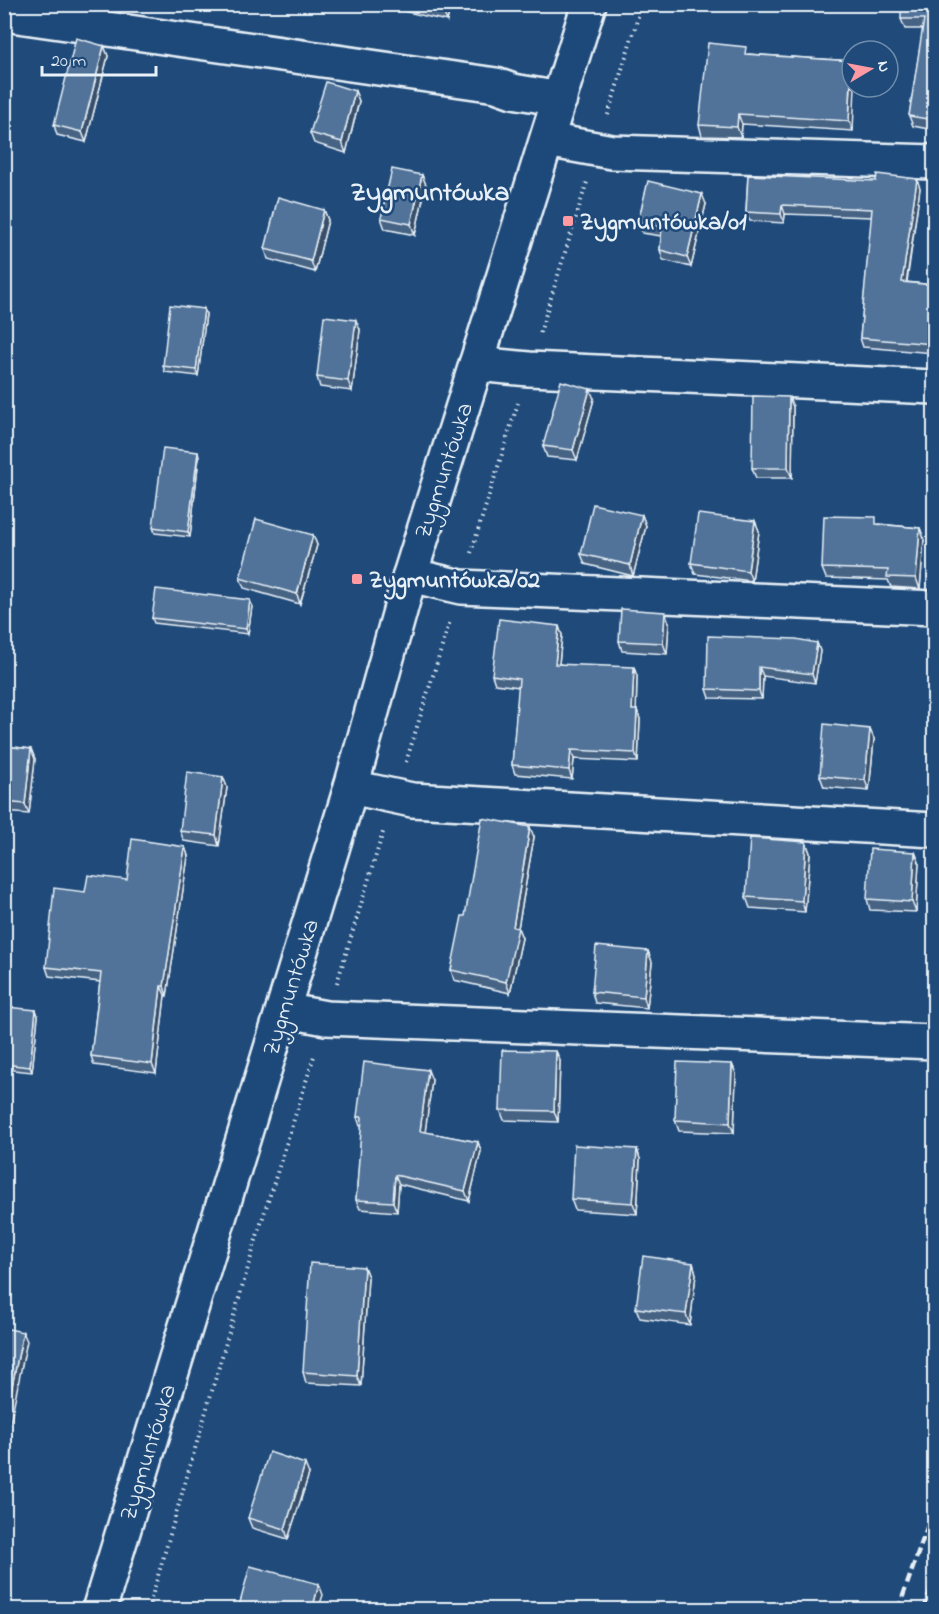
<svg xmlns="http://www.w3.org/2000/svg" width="939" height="1614" viewBox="0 0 939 1614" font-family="'Indie Flower',sans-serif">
  <rect width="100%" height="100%" fill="#1f4a7a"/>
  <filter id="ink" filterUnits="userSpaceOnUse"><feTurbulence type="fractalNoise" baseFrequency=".0167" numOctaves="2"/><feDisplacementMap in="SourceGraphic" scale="12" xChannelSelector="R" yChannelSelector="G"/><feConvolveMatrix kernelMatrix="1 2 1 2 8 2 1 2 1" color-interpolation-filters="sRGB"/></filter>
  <g filter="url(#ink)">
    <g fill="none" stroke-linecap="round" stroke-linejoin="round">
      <defs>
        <g id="minor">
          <polyline points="4,14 496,85 513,91 560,99"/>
          <polyline points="547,140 612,152 934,162"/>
          <polyline points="476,364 529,369 934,387"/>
          <polyline points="410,575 461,587 934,608"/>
          <polyline points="351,787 412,800 934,830"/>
          <polyline points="283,1010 326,1018 351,1019 934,1042"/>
          <polyline points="99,1610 351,787 410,575 589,4"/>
        </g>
      </defs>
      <use href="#minor" stroke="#e8f1f8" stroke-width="38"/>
      <g stroke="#e8f1f8" stroke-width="4" stroke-dasharray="1.5 4.5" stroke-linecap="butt">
        <polyline points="608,115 642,4"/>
        <polyline points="540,333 587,182"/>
        <polyline points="471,553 518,403"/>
        <polyline points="406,762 450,621"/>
        <polyline points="337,983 384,829"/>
        <polyline points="148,1610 258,1233 315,1053"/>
      </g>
      <use href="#minor" stroke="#1f4a7a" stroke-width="33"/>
      <g stroke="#e8f1f8" stroke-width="4.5" stroke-dasharray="9 4.5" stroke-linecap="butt">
        <polyline points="898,1610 934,1508"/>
        <polyline points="924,1610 934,1579"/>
      </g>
    </g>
    <g fill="#466384" stroke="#e8f1f8" stroke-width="1.5">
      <polygon points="393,4 451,4 447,21 394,9"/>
      <polygon points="934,4 934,130 913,126 909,116 923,29 905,29 901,19"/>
      <polygon points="104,46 108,56 86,142 57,135 54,125"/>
      <polygon points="748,54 852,61 853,131 742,124 741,137 702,136 699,125"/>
      <polygon points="355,91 359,101 346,153 314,143 310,133"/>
      <polygon points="422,175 426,185 415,235 385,229 381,218"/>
      <polygon points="748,175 920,188 907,282 934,285 934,353 863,347 860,338 872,217 785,214 784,223 750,221 746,212"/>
      <polygon points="706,204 691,267 663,260 660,250 661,236 642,233 638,222"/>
      <polygon points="324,210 328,220 315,272 268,259 265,249"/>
      <polygon points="204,309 206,314 198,376 165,372 163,366"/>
      <polygon points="360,330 352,391 320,387 317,377"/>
      <polygon points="594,399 577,460 547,457 543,446"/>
      <polygon points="793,407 792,478 756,478 752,468"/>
      <polygon points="199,457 190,537 155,533 153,527"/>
      <polygon points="642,515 646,526 633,576 585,564 581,554"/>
      <polygon points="755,521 759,531 752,581 695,574 691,563"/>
      <polygon points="879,524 920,528 924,539 920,589 891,587 888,580 826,578 822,568"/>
      <polygon points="313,535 317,545 300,604 244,588 240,578"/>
      <polygon points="252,606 248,634 154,623 152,618"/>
      <polygon points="669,622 667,654 622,651 619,641"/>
      <polygon points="562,635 559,664 637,676 636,710 637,710 640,719 638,762 574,759 572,779 515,774 512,765 519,687 495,684 492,675"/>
      <polygon points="817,643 820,651 815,683 763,676 762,699 710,698 707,689"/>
      <polygon points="874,739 869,791 824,787 820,776"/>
      <polygon points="4,746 31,749 35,759 29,814 4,812"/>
      <polygon points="223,777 227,787 219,846 184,841 180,831"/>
      <polygon points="534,837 518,928 522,938 510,993 454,980 451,970 465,916"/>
      <polygon points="806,842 810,853 805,912 750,908 746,897"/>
      <polygon points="185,847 188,856 167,996 165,995 156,1073 94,1065 91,1056 100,982 49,976 46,967 85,892 127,880"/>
      <polygon points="915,852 919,862 916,912 870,910 867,899"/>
      <polygon points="648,951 652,962 647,1008 595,1003 592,992"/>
      <polygon points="36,1010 38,1016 32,1072 4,1069 4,1017"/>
      <polygon points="556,1051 560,1061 558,1122 504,1120 500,1110"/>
      <polygon points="732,1064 736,1074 734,1133 679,1131 675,1120"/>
      <polygon points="432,1080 425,1132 478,1142 481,1151 469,1201 399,1184 397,1212 360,1209 356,1200 362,1126 360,1126 357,1117"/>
      <polygon points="637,1149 640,1159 637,1214 575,1210 571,1199"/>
      <polygon points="693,1263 696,1274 690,1325 640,1318 636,1308"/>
      <polygon points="364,1267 368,1277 361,1386 306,1383 303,1372"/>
      <polygon points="309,1474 288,1539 252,1528 248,1518"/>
    </g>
    <g fill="#39506b" stroke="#e8f1f8" stroke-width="1.5">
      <polygon points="445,4 451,4 447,21 443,11"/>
      <polygon points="104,46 108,56 86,142 82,132"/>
      <polygon points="852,71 852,87 855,87 853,131 849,121"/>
      <polygon points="355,91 359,101 346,153 342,142"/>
      <polygon points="738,114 742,124 741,137 737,127"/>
      <polygon points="422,175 426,185 415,235 411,224"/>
      <polygon points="917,179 920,188 905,291 902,282"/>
      <polygon points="702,194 706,204 691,267 687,257"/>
      <polygon points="782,205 785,214 784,223 781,214"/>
      <polygon points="324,210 328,220 315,272 311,261"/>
      <polygon points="204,309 206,314 198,376 196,370"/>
      <polygon points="356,320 360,330 352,391 348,381"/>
      <polygon points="590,389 594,399 577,460 573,450"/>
      <polygon points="789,397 793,407 792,478 788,468"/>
      <polygon points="198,452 199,457 190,537 188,532"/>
      <polygon points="642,515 646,526 633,576 630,565"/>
      <polygon points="755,521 759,531 752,581 748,571"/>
      <polygon points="920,528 924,539 920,589 916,578"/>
      <polygon points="313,535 317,545 300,604 297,594"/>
      <polygon points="250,600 252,606 248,634 246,629"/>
      <polygon points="665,612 669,622 667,654 663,643"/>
      <polygon points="559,626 562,635 558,672 555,664"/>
      <polygon points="817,643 820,651 815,683 812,674"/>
      <polygon points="634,667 637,676 636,719 632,710"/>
      <polygon points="759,667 763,676 762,699 759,691"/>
      <polygon points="637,710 640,719 638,762 635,753"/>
      <polygon points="870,729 874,739 869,791 865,780"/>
      <polygon points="31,749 35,759 29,814 25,804"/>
      <polygon points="571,750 574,759 572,779 569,770"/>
      <polygon points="223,777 227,787 219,846 216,835"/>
      <polygon points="530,827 534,837 518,928 522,938 510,993 506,982 513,927"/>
      <polygon points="806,842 810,853 805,912 802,901"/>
      <polygon points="185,847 188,856 167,996 164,986"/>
      <polygon points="915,852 919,862 916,912 912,902"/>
      <polygon points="648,951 652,962 647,1008 644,997"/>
      <polygon points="161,986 165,995 156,1073 152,1064"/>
      <polygon points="36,1010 38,1016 32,1072 30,1067"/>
      <polygon points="556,1051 560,1061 558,1122 554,1111"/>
      <polygon points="732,1064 736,1074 734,1133 730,1123"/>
      <polygon points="428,1070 432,1080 424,1140 420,1131"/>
      <polygon points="478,1142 481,1151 469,1201 465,1191"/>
      <polygon points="637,1149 640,1159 637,1214 633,1203"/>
      <polygon points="395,1175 399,1184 397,1212 393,1202"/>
      <polygon points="693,1263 696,1274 690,1325 686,1314"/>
      <polygon points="364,1267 368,1277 361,1386 357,1376"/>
      <polygon points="6,1276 9,1286 4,1320 4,1287"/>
      <polygon points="23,1332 27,1341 7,1438 4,1430 4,1426"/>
      <polygon points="305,1464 309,1474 288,1539 285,1529"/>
      <polygon points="5,1503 8,1513 4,1537"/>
      <polygon points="319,1584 323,1595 318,1610 312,1610"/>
    </g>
    <g fill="#517399" stroke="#e8f1f8" stroke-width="1.5">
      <polygon points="416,4 445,4 443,11"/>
      <polygon points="901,4 934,4 934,120 909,116 924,19 901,19"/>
      <polygon points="76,38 104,46 82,132 54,125"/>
      <polygon points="708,43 746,47 745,54 852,61 849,121 738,114 737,127 699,125"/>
      <polygon points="326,82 355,91 342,142 310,133"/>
      <polygon points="392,169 422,175 411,224 381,218"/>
      <polygon points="877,174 917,179 902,282 934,285 934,344 860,338 872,209 782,205 781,214 746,212 748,175 876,181"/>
      <polygon points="648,181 702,194 687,257 660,250 662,227 638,222"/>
      <polygon points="278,197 324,210 311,261 265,249"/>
      <polygon points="170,305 204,309 196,370 163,366"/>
      <polygon points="324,316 356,320 348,381 317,377"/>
      <polygon points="561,381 590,389 573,450 543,446"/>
      <polygon points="753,396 789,397 788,468 752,468"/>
      <polygon points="163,448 198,452 188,532 153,527"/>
      <polygon points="593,504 642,515 630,565 581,554"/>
      <polygon points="698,514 755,521 748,571 691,563"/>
      <polygon points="824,516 876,517 876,524 920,528 916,578 887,577 888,570 822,568"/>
      <polygon points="256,519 313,535 297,594 240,578"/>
      <polygon points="156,589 250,600 246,629 152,618"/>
      <polygon points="621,609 665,612 663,643 619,641"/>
      <polygon points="499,619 559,626 555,664 634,667 632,710 637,710 635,753 571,750 569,770 512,765 519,679 492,675"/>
      <polygon points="708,636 796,639 817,643 812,674 759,667 759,691 707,689"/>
      <polygon points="824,724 870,729 865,780 820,776"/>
      <polygon points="4,746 31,749 25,804 4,802"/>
      <polygon points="187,772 223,777 216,835 180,831"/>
      <polygon points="482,818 530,827 513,927 518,928 506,982 451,970 462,916 465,916"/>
      <polygon points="750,838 806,842 802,901 746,897"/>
      <polygon points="132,839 185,847 164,986 161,986 152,1064 91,1056 101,973 46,967 54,888 85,892 88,875 127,880"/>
      <polygon points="870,849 915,852 912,902 867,899"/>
      <polygon points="596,946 648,951 644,997 592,992"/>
      <polygon points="6,1007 36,1010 30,1067 4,1064 4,1017"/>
      <polygon points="502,1050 556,1051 554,1111 500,1110"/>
      <polygon points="364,1062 428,1070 420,1131 478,1142 465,1191 395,1175 393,1202 356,1200 362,1117 357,1117"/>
      <polygon points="677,1062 732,1064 730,1123 675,1120"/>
      <polygon points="574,1145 637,1149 633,1203 571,1199"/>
      <polygon points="643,1256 693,1263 686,1314 636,1308"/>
      <polygon points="310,1263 364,1267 357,1376 303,1372"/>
      <polygon points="4,1328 23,1332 4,1426"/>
      <polygon points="269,1452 305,1464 285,1529 248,1518"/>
      <polygon points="250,1566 319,1584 312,1610 238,1610"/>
    </g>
  </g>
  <g fill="#ff9aa2" stroke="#1f4a7a" stroke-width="2">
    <rect x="562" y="215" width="12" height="12" rx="3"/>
    <rect x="351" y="573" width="12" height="12" rx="3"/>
  </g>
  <g text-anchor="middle" stroke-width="5" stroke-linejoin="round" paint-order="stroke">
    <g font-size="24" font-weight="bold" fill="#e8f1f8" stroke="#1f4a7a" text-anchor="start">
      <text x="580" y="229">Zygmuntówka/01</text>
      <text x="369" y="587">Zygmuntówka/02</text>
    </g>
    <g font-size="24" fill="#e8f1f8" stroke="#1f4a7a">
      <text transform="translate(443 470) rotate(-72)" y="8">Zygmuntówka</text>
      <text transform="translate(290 987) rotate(-73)" y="8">Zygmuntówka</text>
      <text transform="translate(147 1452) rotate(-73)" y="8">Zygmuntówka</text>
    </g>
    <g font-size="27" font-weight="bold" fill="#e8f1f8" stroke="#1f4a7a">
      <text x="430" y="200">Zygmuntówka</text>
    </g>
  </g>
  <rect width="939" height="1614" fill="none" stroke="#1f4a7a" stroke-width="24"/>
  <rect x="12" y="12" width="915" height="1590" fill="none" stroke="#e8f1f8" stroke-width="2" filter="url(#ink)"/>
  <g transform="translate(870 69) rotate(80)"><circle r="28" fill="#1f4a7a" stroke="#6f8dac" stroke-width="1.5"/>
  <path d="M0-4.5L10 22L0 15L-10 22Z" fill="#ff9aa2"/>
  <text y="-9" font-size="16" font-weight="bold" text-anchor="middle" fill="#e8f1f8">N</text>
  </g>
  <path d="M42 66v9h114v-9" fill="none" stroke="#e8f1f8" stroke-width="3"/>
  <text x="51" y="66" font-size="18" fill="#e8f1f8" stroke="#1f4a7a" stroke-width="4.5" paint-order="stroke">20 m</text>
</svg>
